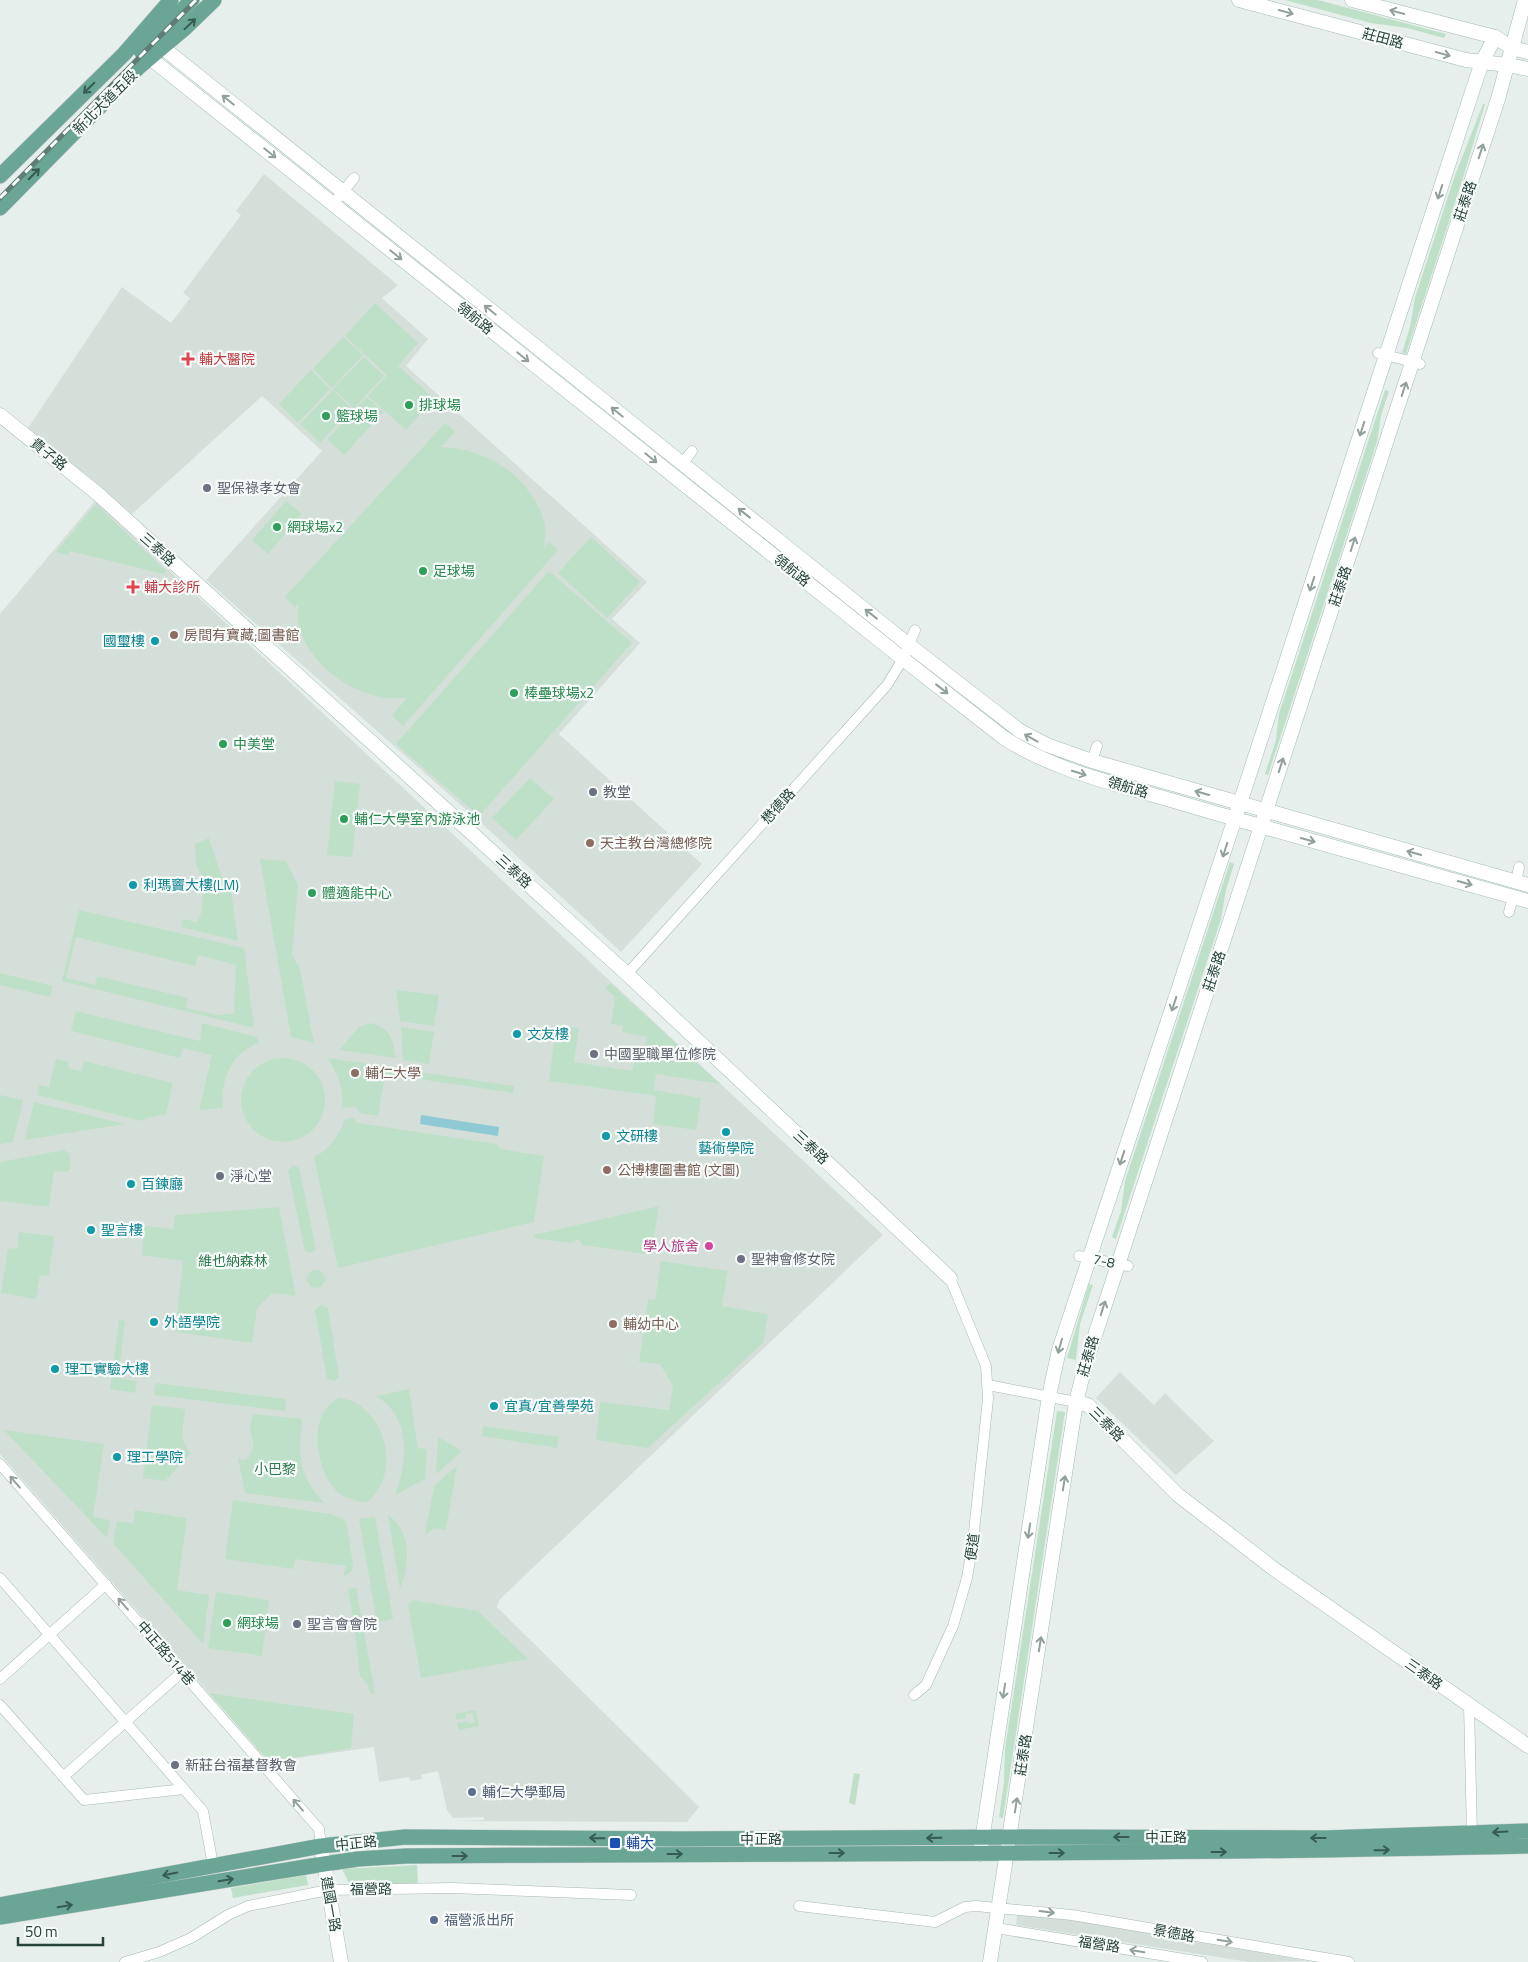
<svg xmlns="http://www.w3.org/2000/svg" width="1528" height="1962" viewBox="0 0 1528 1962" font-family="'Titillium Web','Noto Sans TC',sans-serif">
  <rect width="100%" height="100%" fill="#e6efeb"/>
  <g fill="#d4dfda">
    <polygon points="264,174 398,285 382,298 428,339 406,366 647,582 612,619 640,643 559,734 702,864 621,952 479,821 206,580 322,451 262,396 132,514 28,428 122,287 171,323 190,298 183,293 241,215 236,211"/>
    <polygon points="95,501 883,1235 500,1599 497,1607 699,1807 687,1822 455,1821 484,1820 484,1817 453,1818 447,1810 438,1771 421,1775 422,1779 410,1781 409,1777 379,1782 374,1747 269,1762 0,1454 0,614"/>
    <polygon points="1120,1372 1154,1405 1165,1393 1214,1441 1176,1475 1096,1398"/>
    <polygon points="1023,1913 1102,1925 1308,1961 1249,1962 1016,1925 1017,1914"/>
  </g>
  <g fill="#bfe0c8" fill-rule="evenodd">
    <polygon points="1285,0 1318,0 1446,34 1444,38 1407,28 1371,23"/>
    <polygon points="1483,104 1485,104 1462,181 1406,354 1402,353 1410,327 1415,298 1454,178"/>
    <polygon points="375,303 418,343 398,366 434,398 406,430 368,396 387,375 345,336"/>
    <polygon points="343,337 363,355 332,388 313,369"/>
    <polygon points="364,357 384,376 354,408 333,389"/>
    <polygon points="311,370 330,389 298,423 279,404"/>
    <polygon points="333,390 352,409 320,443 300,424"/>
    <polygon points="1385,390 1389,391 1381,416 1377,442 1268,775 1265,774 1276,740 1279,714"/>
    <polygon points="367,397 383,412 344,455 327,439"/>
    <path d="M445,423l10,9 -14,15c37,2 70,17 91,49 6,9 13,21 13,32 1,6 0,13 -1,19l5,-5 9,8 -155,176 -11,-11 15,-17c-8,0 -18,1 -27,-1 -35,-7 -74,-37 -82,-74 -1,-6 0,-13 1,-19l-4,3 -10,-10z"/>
    <polygon points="286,501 302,514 268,554 252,540"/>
    <polygon points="96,504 166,571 163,574 70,551 68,555 56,552"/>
    <polygon points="591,537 640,582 607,618 558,573"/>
    <polygon points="549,571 632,643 479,816 396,744"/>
    <polygon points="530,778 554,799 516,840 492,818"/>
    <polygon points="335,781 360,784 352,857 327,855"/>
    <polygon points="209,838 223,881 231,889 238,941 181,927 183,919 197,922 201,913 205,882 196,865 195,844"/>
    <polygon points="260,859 286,861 298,885 292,955 300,969 314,1043 291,1037"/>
    <polygon points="1230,862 1234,864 1226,890 1221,919 1116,1239 1112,1237 1121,1211 1125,1181"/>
    <path d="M79,910l165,38 10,80 -192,-47zM76,937l119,29 3,-11 38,10 -2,48 -16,2 -32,-7 2,-10 -91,-22 -2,9 -29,-7z"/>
    <polygon points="0,973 53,986 50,997 0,985"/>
    <polygon points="610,983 720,1084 656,1074 654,1090 701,1098 696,1130 653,1124 656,1096 549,1081 556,1025 579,1028 574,1062 632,1071 635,1054 644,1055 647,1037 622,1032 623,1026 611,1024 615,997 605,988"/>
    <polygon points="396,990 439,995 434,1026 400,1021"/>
    <path d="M76,1011l124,30 2,-18 55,14 2,5c-6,4 -15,8 -20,13 -14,16 -18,34 -16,53l-24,2 13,-55 -30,-7 -2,10 -109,-27z"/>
    <path d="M372,1023c22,9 19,14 24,35l-57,-8 21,-24z"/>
    <polygon points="401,1027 434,1032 429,1064 403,1060"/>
    <circle cx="283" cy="1100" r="42"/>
    <path d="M328,1058l186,28 -1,7 -128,-19 -7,42 -18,-3 -4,-6 -14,1c2,-20 -4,-33 -14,-50z"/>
    <polygon points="56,1059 69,1062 68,1068 81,1071 84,1061 173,1083 166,1114 147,1118 141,1121 37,1095 39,1085 49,1087"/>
    <polygon points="0,1095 23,1100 13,1142 0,1144"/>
    <polygon points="34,1102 125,1124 25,1140"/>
    <path d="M353,1118l5,5 138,21 5,5 43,7 -10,66 -196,46 -24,-111c16,-7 26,-23 31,-38z"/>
    <polygon points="64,1150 69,1154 71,1167 67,1172 54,1171 49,1207 0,1201 0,1162"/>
    <polygon points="293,1165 299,1168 316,1249 311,1253 305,1251 288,1171"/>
    <polygon points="659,1206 651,1255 583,1245 578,1239 570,1243 534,1238 534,1235"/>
    <polygon points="279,1207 296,1296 272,1293 257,1308 252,1343 175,1332 183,1261 142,1255 145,1226 173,1229 175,1215"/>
    <polygon points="19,1232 54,1236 49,1276 40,1275 36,1299 1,1293 8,1248 17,1249"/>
    <polygon points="661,1261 728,1271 722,1306 768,1314 763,1343 648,1448 596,1440 600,1402 669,1410 673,1386 660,1364 639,1362 648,1299 655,1300"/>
    <circle cx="316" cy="1279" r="9"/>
    <polygon points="1089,1284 1093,1285 1080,1324 1076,1360 1067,1358"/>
    <polygon points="321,1305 328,1308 339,1377 334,1381 327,1379 315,1310"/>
    <polygon points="119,1320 125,1321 118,1378 137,1381 135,1393 110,1389"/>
    <polygon points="156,1383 286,1399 285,1411 154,1395"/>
    <path d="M409,1389l9,59 9,1 -2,30 -30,16c13,-34 17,-77 -19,-99z"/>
    <path d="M339,1398c40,3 61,62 38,93 -3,4 -6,9 -11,11 -4,1 -10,-1 -14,-3 -3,-1 -8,-2 -11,-4 -25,-20 -36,-81 -2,-97z"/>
    <path d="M152,1405l33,4c-1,17 -7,31 6,44l-26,28 -22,-3z"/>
    <polygon points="1057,1411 1065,1412 1003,1818 999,1817 1004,1782 1005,1749"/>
    <path d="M253,1414l49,5c-4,38 -4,55 22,84l-79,-10 -7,-35 4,2 4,-1c11,-9 7,-18 4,-29 0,-5 2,-12 3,-16z"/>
    <polygon points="483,1426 559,1437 557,1448 482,1436"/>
    <polygon points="4,1430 104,1444 93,1517 110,1520 107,1538"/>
    <polygon points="438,1437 462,1451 436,1474"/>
    <polygon points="457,1466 446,1530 434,1528 425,1535 434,1486"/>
    <polygon points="233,1500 331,1514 346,1521 353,1564 352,1571 343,1577 346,1566 295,1559 293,1569 225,1559"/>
    <polygon points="135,1510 187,1518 177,1590 209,1595 203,1644 113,1543 117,1521 133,1523"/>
    <path d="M388,1515c24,16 22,50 12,74z"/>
    <polygon points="375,1517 393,1619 377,1622 359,1519"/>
    <polygon points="356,1588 362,1619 353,1619 348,1589"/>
    <polygon points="216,1592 269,1600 262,1656 208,1648"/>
    <polygon points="412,1600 478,1611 528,1659 421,1678 408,1605"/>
    <polygon points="359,1629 364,1631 375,1694 371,1693 366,1682 360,1676 355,1632"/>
    <polygon points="209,1693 354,1714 351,1748 269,1762"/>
    <polygon points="476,1710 479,1726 459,1730 457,1723 467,1721 468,1724 475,1722 473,1713 465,1714 466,1718 457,1720 455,1714"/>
    <polygon points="854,1773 860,1774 855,1805 849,1803"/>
    <polygon points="417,1865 418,1884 349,1883 342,1869"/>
    <polygon points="306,1875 308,1885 233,1898 231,1888"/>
  </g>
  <polygon fill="#8ec9d4" points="421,1115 499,1127 498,1136 420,1124"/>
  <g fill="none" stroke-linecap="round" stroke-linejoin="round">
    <defs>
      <g id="street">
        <polyline points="333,204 354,178"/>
        <polyline points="1378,353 1420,364"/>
        <polyline points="682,464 692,451"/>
        <polyline points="1092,761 1097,746"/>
        <polyline points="1516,882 1519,867"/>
        <polyline points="1509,912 1513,897"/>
        <polyline points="627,974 887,685 903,659 915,630"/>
        <polyline points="1079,1256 1128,1266"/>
        <polyline points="988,1385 1076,1402"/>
        <polyline points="0,1464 319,1829 321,1846"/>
        <polyline points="0,1578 203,1811 213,1865"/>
        <polyline points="0,1679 106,1584"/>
        <polyline points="914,1695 926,1685 953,1626 967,1578 973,1541 988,1399 986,1366 950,1278"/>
        <polyline points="0,1705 84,1800 184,1789"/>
        <polyline points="1469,1705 1472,1834"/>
        <polyline points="63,1777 182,1672"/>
        <polyline points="799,1906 935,1922 965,1907 976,1906 1072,1915 1349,1962"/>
        <polyline points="996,1928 1202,1962"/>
        <polyline points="125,1962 159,1952 191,1938 228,1915 248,1906 328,1890 452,1888 631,1895"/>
      </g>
      <g id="secondary">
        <path d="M1239,0l227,60c21,3 41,4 62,9"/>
        <polyline points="1352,0 1495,37 1512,48 1528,52"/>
        <polyline points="162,47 909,645 1020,731 1047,745 1092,761 1528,885"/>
        <path d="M150,58l753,601 101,79c53,34 117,47 177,65 115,34 231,66 347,98"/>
        <polyline points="0,415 98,494 627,974 950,1278"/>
        <polyline points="1076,1402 1088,1405 1178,1495 1274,1569 1528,1746"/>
        <polyline points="321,1846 341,1962"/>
        <polyline points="980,1854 1049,1396 1059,1350 1240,803 1472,92 1482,62 1495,37"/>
        <polyline points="990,1962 1076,1402 1086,1363 1498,99 1525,0"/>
      </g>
      <g id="primary">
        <polyline points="141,51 192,0"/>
        <polyline points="0,176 124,54 171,0"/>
        <polyline points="0,208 139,67 184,29 214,0"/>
        <polyline points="0,1905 321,1846 405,1837 680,1839 1021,1837 1326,1838 1528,1831"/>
        <path d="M0,1917l324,-53 34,-5 48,-3c374,-3 748,-1 1122,-10"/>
      </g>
    </defs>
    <use href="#street" stroke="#a8b8b2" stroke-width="11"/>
    <use href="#secondary" stroke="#a4bbb3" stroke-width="15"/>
    <use href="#primary" stroke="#c2cac8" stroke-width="16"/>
    <use href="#street" stroke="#fff" stroke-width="10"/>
    <use href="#secondary" stroke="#fff" stroke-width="14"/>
    <use href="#primary" stroke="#6aa596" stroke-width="15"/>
    <defs>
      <polyline id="rail" points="0,198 196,0"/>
    </defs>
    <use href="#rail" stroke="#5f7d75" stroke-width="5"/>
    <use href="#rail" stroke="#f7fbf9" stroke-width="3" stroke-dasharray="9" stroke-linecap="butt"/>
  </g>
  <defs><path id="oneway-shaft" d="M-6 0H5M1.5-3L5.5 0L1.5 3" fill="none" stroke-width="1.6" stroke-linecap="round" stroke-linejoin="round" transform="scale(1.25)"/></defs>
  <g stroke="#92a09c">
    <use href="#oneway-shaft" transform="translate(1286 12) rotate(15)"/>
    <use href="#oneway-shaft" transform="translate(1397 12) rotate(-165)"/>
    <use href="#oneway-shaft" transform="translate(1443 54) rotate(15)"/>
    <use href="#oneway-shaft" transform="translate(228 100) rotate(-141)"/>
    <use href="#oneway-shaft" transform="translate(1481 151) rotate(-72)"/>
    <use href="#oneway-shaft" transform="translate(270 153) rotate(39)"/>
    <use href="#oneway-shaft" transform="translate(1440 192) rotate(108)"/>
    <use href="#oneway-shaft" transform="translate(396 255) rotate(39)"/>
    <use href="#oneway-shaft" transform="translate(490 310) rotate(-141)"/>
    <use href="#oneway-shaft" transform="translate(523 357) rotate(39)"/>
    <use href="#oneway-shaft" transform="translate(1404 389) rotate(-72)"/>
    <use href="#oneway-shaft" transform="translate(617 412) rotate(-141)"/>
    <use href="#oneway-shaft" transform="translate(1362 429) rotate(108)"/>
    <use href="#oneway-shaft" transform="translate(651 458) rotate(39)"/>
    <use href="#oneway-shaft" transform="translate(744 513) rotate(-142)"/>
    <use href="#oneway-shaft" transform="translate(1353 544) rotate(-72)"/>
    <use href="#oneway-shaft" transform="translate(1312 584) rotate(108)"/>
    <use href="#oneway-shaft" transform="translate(871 614) rotate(-142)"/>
    <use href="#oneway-shaft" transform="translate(942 689) rotate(38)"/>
    <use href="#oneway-shaft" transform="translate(1031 738) rotate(-151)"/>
    <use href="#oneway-shaft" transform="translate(1281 765) rotate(-72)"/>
    <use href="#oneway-shaft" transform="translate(1079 773) rotate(17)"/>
    <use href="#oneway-shaft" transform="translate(1202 793) rotate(-164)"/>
    <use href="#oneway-shaft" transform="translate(1308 840) rotate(16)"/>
    <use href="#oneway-shaft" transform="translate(1225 850) rotate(108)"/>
    <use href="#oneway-shaft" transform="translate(1414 853) rotate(-164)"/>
    <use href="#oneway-shaft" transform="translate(1465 883) rotate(16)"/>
    <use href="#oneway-shaft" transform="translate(1174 1004) rotate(108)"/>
    <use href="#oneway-shaft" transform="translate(1122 1158) rotate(108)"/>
    <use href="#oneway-shaft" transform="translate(1103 1308) rotate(-72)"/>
    <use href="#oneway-shaft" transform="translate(1060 1346) rotate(106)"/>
    <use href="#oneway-shaft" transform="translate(15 1482) rotate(-131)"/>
    <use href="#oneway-shaft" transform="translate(1064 1483) rotate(-81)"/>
    <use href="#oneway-shaft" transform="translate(1029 1531) rotate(99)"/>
    <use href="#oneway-shaft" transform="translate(123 1604) rotate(-131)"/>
    <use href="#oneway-shaft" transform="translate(1040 1644) rotate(-81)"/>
    <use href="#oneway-shaft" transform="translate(1004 1691) rotate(99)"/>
    <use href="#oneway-shaft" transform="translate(298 1805) rotate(-131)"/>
    <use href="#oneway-shaft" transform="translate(1016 1805) rotate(-81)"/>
    <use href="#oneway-shaft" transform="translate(1047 1912) rotate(7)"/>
    <use href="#oneway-shaft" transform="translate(1225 1941) rotate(10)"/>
    <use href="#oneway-shaft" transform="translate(1137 1951) rotate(-170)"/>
  </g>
  <g stroke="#365b51">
    <use href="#oneway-shaft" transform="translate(190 24) rotate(-43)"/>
    <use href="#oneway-shaft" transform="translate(89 88) rotate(136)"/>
    <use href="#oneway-shaft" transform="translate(34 174) rotate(-45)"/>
    <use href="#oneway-shaft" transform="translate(1500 1832) rotate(177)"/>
    <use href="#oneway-shaft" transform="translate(1121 1837) rotate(-180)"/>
    <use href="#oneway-shaft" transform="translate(597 1838) rotate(-179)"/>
    <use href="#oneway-shaft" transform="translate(934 1838) rotate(179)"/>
    <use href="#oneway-shaft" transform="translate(1318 1838) rotate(-180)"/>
    <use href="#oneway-shaft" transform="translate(1382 1850) rotate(-1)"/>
    <use href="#oneway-shaft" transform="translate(1219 1852)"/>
    <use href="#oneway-shaft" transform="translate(837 1853)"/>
    <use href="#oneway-shaft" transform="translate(1057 1853)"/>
    <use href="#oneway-shaft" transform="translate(675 1854)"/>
    <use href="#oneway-shaft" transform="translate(460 1856)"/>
    <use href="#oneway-shaft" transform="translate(170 1874) rotate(169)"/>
    <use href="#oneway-shaft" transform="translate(226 1880) rotate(-9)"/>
    <use href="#oneway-shaft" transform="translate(65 1906) rotate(-9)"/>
  </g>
  <g fill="#e0444e" stroke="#f7fbf9" stroke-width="2">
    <path d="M185.5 351.5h5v5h5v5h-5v5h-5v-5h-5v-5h5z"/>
    <path d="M130.5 579.5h5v5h5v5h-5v5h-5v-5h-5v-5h5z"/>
  </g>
  <g fill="#2e9e5b" stroke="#f7fbf9" stroke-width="2">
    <circle cx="409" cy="405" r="5"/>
    <circle cx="326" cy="416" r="5"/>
    <circle cx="277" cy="527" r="5"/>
    <circle cx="423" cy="571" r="5"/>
    <circle cx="514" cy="693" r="5"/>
    <circle cx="223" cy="744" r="5"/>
    <circle cx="344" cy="819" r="5"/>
    <circle cx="312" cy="893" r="5"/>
    <circle cx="227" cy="1623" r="5"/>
  </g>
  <g fill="#6b7280" stroke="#f7fbf9" stroke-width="2">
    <circle cx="207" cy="488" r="5"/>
    <circle cx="593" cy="792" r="5"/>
    <circle cx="594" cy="1054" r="5"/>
    <circle cx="220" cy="1176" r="5"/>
    <circle cx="741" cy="1259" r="5"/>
    <circle cx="297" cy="1624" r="5"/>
    <circle cx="175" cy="1765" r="5"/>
  </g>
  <g fill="#8d6e63" stroke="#f7fbf9" stroke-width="2">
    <circle cx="174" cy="635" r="5"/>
    <circle cx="590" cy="843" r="5"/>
    <circle cx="355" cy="1073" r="5"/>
    <circle cx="607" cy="1170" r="5"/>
    <circle cx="613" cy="1324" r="5"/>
  </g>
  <g fill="#0f9aa8" stroke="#f7fbf9" stroke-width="2">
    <circle cx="155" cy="641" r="5"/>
    <circle cx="133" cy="885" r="5"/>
    <circle cx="517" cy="1034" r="5"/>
    <circle cx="726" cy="1132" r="5"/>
    <circle cx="606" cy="1136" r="5"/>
    <circle cx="131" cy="1184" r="5"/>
    <circle cx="91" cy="1230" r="5"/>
    <circle cx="154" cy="1322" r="5"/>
    <circle cx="55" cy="1369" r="5"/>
    <circle cx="494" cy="1406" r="5"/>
    <circle cx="117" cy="1457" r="5"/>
  </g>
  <circle fill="#d1479c" stroke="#f7fbf9" stroke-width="2" cx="709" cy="1246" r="5"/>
  <g fill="#5c6f8a" stroke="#f7fbf9" stroke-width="2">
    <circle cx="472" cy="1792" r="5"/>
    <circle cx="434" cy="1920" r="5"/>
  </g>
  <rect fill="#1a4fb4" stroke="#f7fbf9" stroke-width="2" x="609" y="1837" width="12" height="12" rx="2.5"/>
  <g text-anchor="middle" stroke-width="4.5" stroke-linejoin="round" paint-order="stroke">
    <g font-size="14" fill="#24423a" stroke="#f7fbf9">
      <text transform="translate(1383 38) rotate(15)" y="5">莊田路</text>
      <text transform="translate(105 102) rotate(-45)" y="5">新北大道五段</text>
      <text transform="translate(1465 201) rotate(-72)" y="5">莊泰路</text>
      <text transform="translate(475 318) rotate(39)" y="5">領航路</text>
      <text transform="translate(49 454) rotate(39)" y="5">貴子路</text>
      <text transform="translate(158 549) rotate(42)" y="5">三泰路</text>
      <text transform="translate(792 570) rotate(39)" y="5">領航路</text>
      <text transform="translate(1340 586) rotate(-72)" y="5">莊泰路</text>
      <text transform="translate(1128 787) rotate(17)" y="5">領航路</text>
      <text transform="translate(778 806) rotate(-48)" y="5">懋德路</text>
      <text transform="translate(514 871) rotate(42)" y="5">三泰路</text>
      <text transform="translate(1214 971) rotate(-72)" y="5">莊泰路</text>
      <text transform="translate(811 1147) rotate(43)" y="5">三泰路</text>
      <text transform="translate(1104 1261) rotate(12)" y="5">7-8</text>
      <text transform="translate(1088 1356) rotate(-74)" y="5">莊泰路</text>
      <text transform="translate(1107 1424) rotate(45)" y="5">三泰路</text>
      <text transform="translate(972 1547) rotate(-82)" y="5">便道</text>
      <text transform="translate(166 1653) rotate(49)" y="5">中正路514巷</text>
      <text transform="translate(1424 1674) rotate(35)" y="5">三泰路</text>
      <text transform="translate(1023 1755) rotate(-81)" y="5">莊泰路</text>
      <text x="1166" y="1842">中正路</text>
      <text x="761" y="1844">中正路</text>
      <text transform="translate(356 1843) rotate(-6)" y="5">中正路</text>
      <text transform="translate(371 1889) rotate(-1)" y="5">福營路</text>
      <text transform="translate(331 1904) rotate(80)" y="5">建國一路</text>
      <text transform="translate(1174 1933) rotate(10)" y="5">景德路</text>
      <text transform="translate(1099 1944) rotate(9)" y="5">福營路</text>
    </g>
    <g font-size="14" fill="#be3a42" stroke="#f7fbf9" text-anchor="start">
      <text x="199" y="364">輔大醫院</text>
      <text x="144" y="592">輔大診所</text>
    </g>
    <g font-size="14" fill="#27864d" stroke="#f7fbf9" text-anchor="start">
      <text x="419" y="410">排球場</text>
      <text x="336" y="421">籃球場</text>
      <text x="287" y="532">網球場x2</text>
      <text x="433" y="576">足球場</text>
      <text x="524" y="698">棒壘球場x2</text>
      <text x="233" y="749">中美堂</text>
      <text x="354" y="824">輔仁大學室內游泳池</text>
      <text x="322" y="898">體適能中心</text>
      <text x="237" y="1628">網球場</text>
    </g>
    <g font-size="14" fill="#5b616d" stroke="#f7fbf9" text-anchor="start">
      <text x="217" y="493">聖保祿孝女會</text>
      <text x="603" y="797">教堂</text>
      <text x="604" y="1059">中國聖職單位修院</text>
      <text x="230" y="1181">淨心堂</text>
      <text x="751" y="1264">聖神會修女院</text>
      <text x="307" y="1629">聖言會會院</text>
      <text x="185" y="1770">新莊台福基督教會</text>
    </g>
    <g font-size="14" fill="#785e54" stroke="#f7fbf9" text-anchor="start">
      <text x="184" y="640">房間有寶藏;圖書館</text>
      <text x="600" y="848">天主教台灣總修院</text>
      <text x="365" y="1078">輔仁大學</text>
      <text x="617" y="1175">公博樓圖書館 (文圖)</text>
      <text x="623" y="1329">輔幼中心</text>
    </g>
    <g font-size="14" fill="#0d838f" stroke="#f7fbf9" text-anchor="start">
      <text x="145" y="646" text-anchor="end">國璽樓</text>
      <text x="143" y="890">利瑪竇大樓(LM)</text>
      <text x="527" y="1039">文友樓</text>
      <text x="616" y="1141">文研樓</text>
      <text x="726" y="1153" text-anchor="middle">藝術學院</text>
      <text x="141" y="1189">百鍊廳</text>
      <text x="101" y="1235">聖言樓</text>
      <text x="164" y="1327">外語學院</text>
      <text x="65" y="1374">理工實驗大樓</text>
      <text x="504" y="1411">宜真/宜善學苑</text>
      <text x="127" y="1462">理工學院</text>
    </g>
    <g font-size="14" fill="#b23c85" stroke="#f7fbf9" text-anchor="end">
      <text x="699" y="1251">學人旅舍</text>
    </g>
    <g font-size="14" fill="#2d7a4b" stroke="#f7fbf9">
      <text x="233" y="1266">維也納森林</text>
      <text x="275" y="1474">小巴黎</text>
    </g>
    <g font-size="14" fill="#4e5e75" stroke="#f7fbf9" text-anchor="start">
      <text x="482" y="1797">輔仁大學郵局</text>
      <text x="444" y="1925">福營派出所</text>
    </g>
    <g font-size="14" fill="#164399" stroke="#f7fbf9" text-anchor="start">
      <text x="626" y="1848">輔大</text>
    </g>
  </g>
  <path d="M18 1937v8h85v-8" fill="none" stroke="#24423a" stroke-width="2.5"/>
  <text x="25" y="1937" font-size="15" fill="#24423a" stroke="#f7fbf9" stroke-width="4" paint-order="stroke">50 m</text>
</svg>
